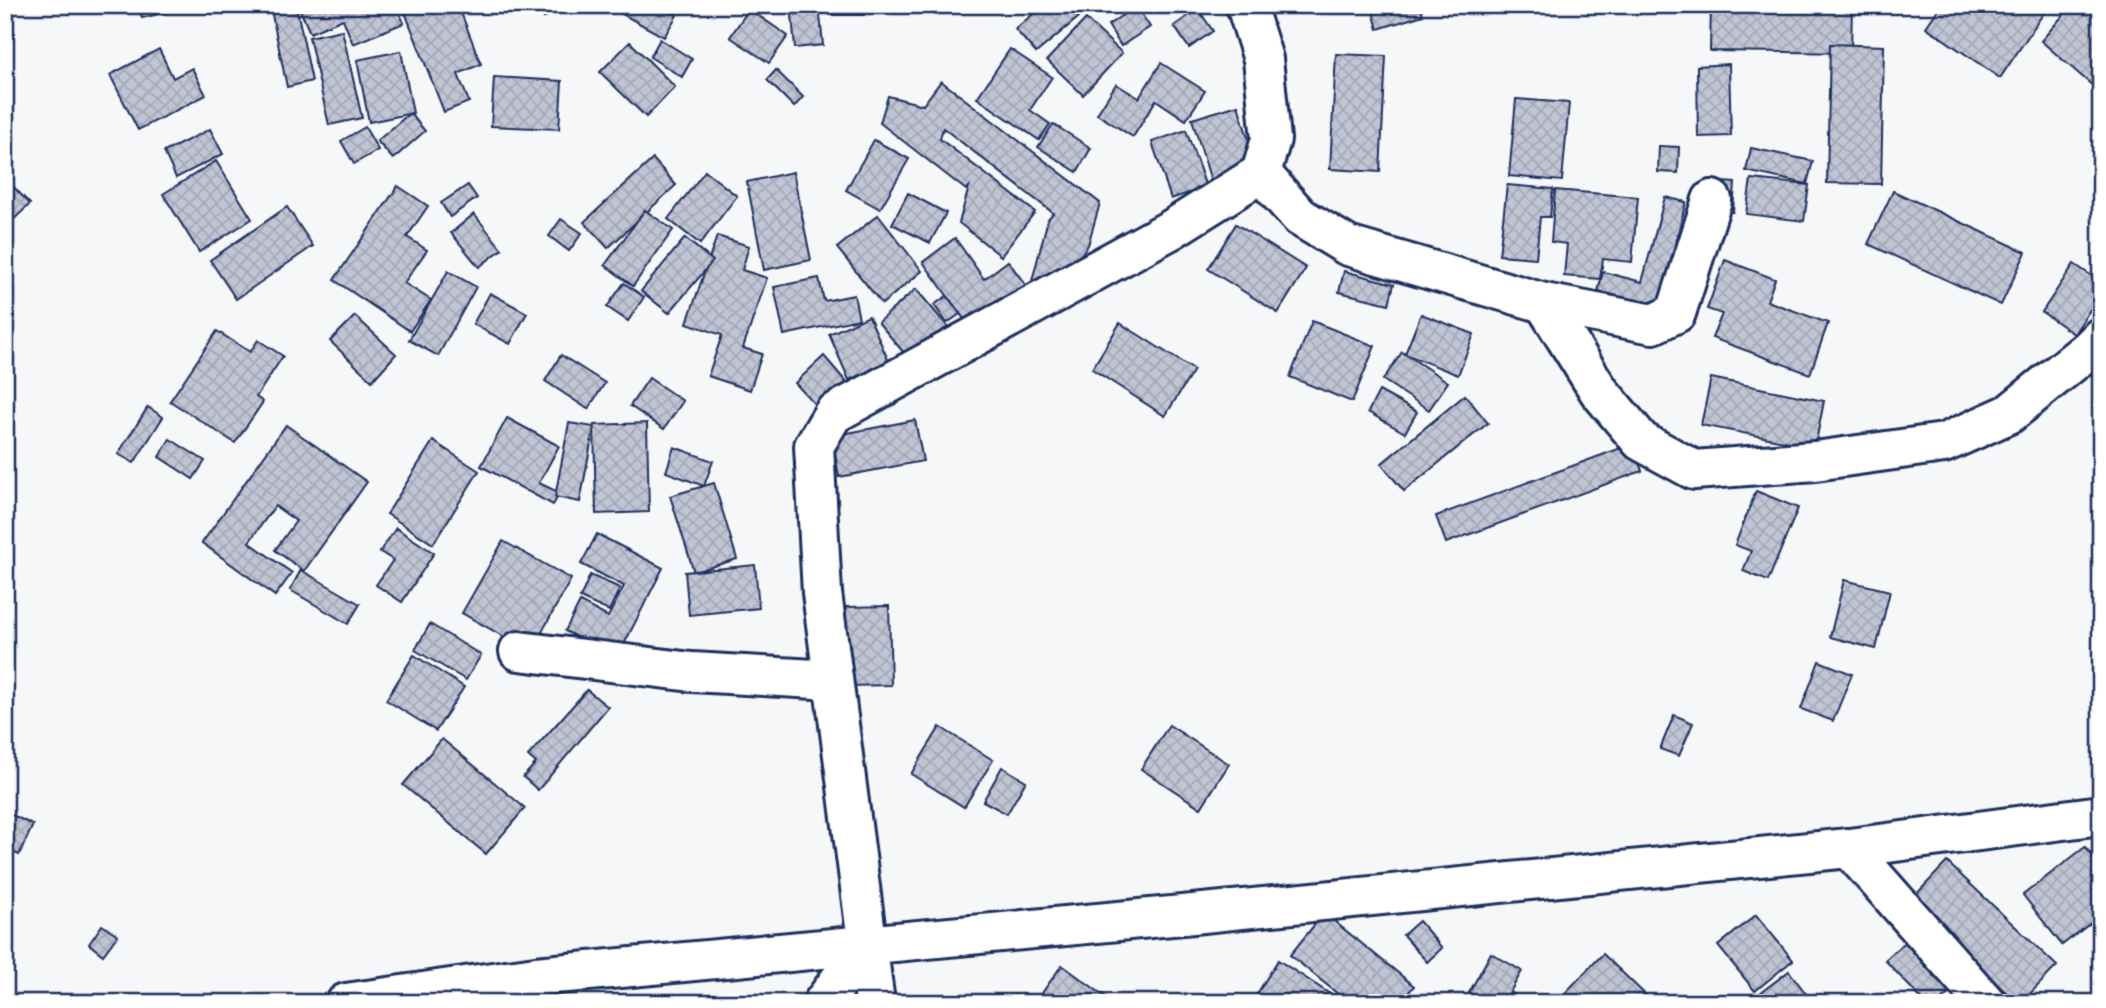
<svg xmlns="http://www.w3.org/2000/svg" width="2106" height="1008" viewBox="0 0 2106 1008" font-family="Delius,sans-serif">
  <defs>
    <pattern id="building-cross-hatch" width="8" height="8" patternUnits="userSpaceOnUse" patternTransform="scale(1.75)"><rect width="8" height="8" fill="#c0c4d3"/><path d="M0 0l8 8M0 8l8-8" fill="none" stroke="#a4a9b8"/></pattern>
  </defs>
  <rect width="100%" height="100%" fill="#f6f7f9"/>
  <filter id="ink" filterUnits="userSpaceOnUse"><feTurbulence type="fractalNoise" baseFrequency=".0143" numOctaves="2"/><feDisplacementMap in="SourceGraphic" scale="14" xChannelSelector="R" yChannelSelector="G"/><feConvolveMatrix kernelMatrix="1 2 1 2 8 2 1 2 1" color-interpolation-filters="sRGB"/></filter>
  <g filter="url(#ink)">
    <g fill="url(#building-cross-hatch)" stroke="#1b2f5e" stroke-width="2">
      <polygon points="139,5 196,5 142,18"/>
      <polygon points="270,5 296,5 312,81 287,87"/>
      <polygon points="298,5 396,5 404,23 353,44 343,19 310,33"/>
      <polygon points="409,5 458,5 481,64 458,74 469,102 444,112 403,7"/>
      <polygon points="535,5 561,5 544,18"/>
      <polygon points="618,5 661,5 677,15 664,37 615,10"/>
      <polygon points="791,5 819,5 823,45 795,48"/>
      <rect x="830" y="5" width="34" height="10"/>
      <polygon points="1044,5 1069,5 1079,17 1036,53 1015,29"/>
      <polygon points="1371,5 1420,5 1423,15 1378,29"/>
      <polygon points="1711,5 1852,5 1851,53 1710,51"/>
      <polygon points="1941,5 2049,5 2000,78 1926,27"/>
      <polygon points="2072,5 2101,5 2101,93 2041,41"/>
      <polygon points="1136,6 1150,27 1121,46 1108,25"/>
      <polygon points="749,9 788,36 769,63 730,37"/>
      <polygon points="1198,9 1213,31 1189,48 1174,26"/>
      <polygon points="1086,19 1122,53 1083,95 1047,60"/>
      <polygon points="342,30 362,118 329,125 309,37"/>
      <polygon points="660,39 692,59 682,77 650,57"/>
      <polygon points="630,42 675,87 646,117 600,72"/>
      <polygon points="1830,44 1884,46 1881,184 1827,183"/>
      <polygon points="159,49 173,78 192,68 206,95 138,130 110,75"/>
      <polygon points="1010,49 1052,77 1030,110 1050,124 1039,140 977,98"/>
      <polygon points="401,51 413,113 369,122 357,60"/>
      <polygon points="1336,54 1386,56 1380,172 1330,169"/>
      <polygon points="1161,63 1205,91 1186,120 1156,100 1133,137 1097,114 1116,84 1139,98"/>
      <polygon points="1729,64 1731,136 1698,137 1697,66"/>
      <polygon points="776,70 803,97 794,107 767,80"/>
      <polygon points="494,77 562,81 559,129 491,126"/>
      <polygon points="941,81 1100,203 1088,245 1056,288 1032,281 1048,219 1053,213 943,128 940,139 1035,212 1001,256 959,223 969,187 966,190 880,123 888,96 923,105"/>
      <polygon points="1516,99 1569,103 1562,181 1509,176"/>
      <polygon points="1238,105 1257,168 1211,181 1192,119"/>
      <polygon points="410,113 425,131 393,159 377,141"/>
      <polygon points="1053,124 1091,148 1077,172 1038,147"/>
      <polygon points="365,127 378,150 354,164 341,141"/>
      <polygon points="210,129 223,154 176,178 164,152"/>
      <polygon points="1186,130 1206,187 1171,199 1152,142"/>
      <polygon points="874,140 909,159 880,209 846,190"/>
      <polygon points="1659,146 1679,147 1678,173 1658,172"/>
      <polygon points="1751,148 1813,161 1807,184 1746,171"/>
      <polygon points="653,159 676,185 608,248 584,222"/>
      <polygon points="216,161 252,219 199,252 163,194"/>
      <polygon points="705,171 737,196 700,244 668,219"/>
      <polygon points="793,172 811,260 764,270 747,182"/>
      <polygon points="5,178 30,204 5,228"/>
      <polygon points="1751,179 1809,185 1804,221 1746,214"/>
      <polygon points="1707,181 1735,183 1733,212 1705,211"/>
      <polygon points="468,185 477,198 450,217 441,203"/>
      <polygon points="1507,185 1553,189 1550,217 1540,217 1536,258 1499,255"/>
      <polygon points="398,186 428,206 407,237 427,250 404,283 431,300 410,331 334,280"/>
      <polygon points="1555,190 1638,197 1632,262 1603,259 1600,279 1564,276 1567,244 1551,242"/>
      <polygon points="1893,191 2026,252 2001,305 1868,244"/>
      <polygon points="908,193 946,213 930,243 892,224"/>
      <polygon points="1665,197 1686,202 1659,307 1598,291 1603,272 1642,282"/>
      <polygon points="287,207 313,246 236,299 210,260"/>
      <polygon points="645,210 673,230 633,286 605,265"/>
      <polygon points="474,214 502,249 479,267 451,233"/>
      <polygon points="878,215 922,271 882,304 837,248"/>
      <polygon points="561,219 582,233 569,251 549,236"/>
      <polygon points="1236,224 1306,268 1278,313 1208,269"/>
      <polygon points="717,236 749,246 742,270 767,278 743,348 762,354 750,390 708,376 722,335 687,323"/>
      <polygon points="685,238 713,261 669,313 641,291"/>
      <polygon points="955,238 984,279 1008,261 1033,295 977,337 923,262"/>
      <polygon points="1725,260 1775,279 1767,301 1828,323 1810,374 1712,338 1722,314 1707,309"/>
      <polygon points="2074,264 2101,282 2101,293 2074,334 2042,312"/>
      <polygon points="448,271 476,287 438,356 409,340"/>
      <polygon points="1344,271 1394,284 1389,304 1339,292"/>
      <polygon points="819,278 824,301 854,295 859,319 784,335 774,287"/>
      <polygon points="624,283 644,297 628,321 607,307"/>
      <polygon points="916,289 958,339 920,372 878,322"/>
      <polygon points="490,293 527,313 510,344 473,324"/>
      <polygon points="947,296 960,314 947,323 934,305"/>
      <polygon points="1421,314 1474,334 1458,375 1405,354"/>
      <polygon points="355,316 396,354 372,381 330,341"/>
      <polygon points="869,316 889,362 849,380 829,334"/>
      <polygon points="1312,321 1375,346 1352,402 1290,377"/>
      <polygon points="1120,323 1194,370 1165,416 1092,369"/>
      <polygon points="217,331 250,352 258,340 283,356 256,397 263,402 235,443 170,401"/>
      <polygon points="1402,352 1448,382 1429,410 1383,380"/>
      <polygon points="561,355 605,383 588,409 545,381"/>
      <polygon points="824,356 848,384 820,410 795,383"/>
      <polygon points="649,378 683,401 664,429 630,406"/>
      <polygon points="1711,378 1824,401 1815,447 1701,425"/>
      <polygon points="1379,391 1417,412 1405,433 1368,412"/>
      <polygon points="1465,395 1488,423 1404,491 1381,464"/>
      <polygon points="148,407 163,417 134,463 118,454"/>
      <polygon points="507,418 559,446 539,483 560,493 553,505 481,466"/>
      <polygon points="915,420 923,461 839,477 832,436"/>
      <polygon points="569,423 594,427 580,502 555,497"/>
      <polygon points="647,423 649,512 596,514 594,425"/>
      <polygon points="286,425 367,482 304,571 275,550 296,521 275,506 249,542 292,573 275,596 202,543"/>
      <polygon points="170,439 205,461 193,479 159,457"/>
      <polygon points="433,441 479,471 433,544 387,514"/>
      <polygon points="1632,444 1642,471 1446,543 1436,516"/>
      <polygon points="674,447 713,461 704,486 666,472"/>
      <polygon points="714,483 737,559 694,572 670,496"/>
      <polygon points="1756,491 1798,508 1768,581 1743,571 1751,551 1735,545"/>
      <polygon points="396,528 434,553 402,602 376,585 393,560 380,552"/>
      <polygon points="597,534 663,568 617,658 565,631 580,602 608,617 624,586 581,564"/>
      <polygon points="503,541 571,579 531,652 462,613"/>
      <polygon points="755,565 759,608 689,615 685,572"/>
      <polygon points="301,570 360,604 348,624 290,590"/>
      <polygon points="590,575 620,588 609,611 580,598"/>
      <polygon points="1844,580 1890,591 1876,649 1830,637"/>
      <polygon points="889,606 891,685 847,686 846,607"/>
      <polygon points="430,624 481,655 466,680 415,650"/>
      <polygon points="414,655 464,687 436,731 386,700"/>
      <polygon points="1819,661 1852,674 1833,721 1801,709"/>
      <polygon points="587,690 608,707 538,790 523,777 536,763 528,756"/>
      <polygon points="1674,715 1693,723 1679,756 1660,749"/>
      <polygon points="1169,725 1229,764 1201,808 1141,769"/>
      <polygon points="940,727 993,760 964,807 911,774"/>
      <polygon points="442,739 525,808 486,854 403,785"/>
      <polygon points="1002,767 1026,781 1007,814 983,801"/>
      <polygon points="8,813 33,825 19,855 5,849 5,818"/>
      <polygon points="2085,847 2101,865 2101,915 2062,945 2023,895"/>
      <polygon points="1947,862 2057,966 2021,1003 2017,1003 1910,901"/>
      <polygon points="1324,913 1414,986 1400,1003 1349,1003 1290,955"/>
      <polygon points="1756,915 1793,960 1755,991 1718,946"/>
      <polygon points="1419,921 1442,948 1427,962 1403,935"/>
      <polygon points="102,925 118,935 103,955 89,944"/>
      <polygon points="1910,937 1956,986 1939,1003 1925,1003 1885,960"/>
      <polygon points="1491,953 1522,971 1510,992 1529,1003 1486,1003 1469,993"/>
      <polygon points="1603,954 1654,1003 1574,1003 1564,994"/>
      <polygon points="1278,960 1339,1000 1338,1003 1260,1003 1254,999"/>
      <polygon points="1062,965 1114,1003 1035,1003"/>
      <polygon points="1789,971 1813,1003 1753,1003 1751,1000"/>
      <polygon points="1014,995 1026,1003 1008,1003"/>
    </g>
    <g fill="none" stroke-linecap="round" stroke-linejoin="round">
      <defs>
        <g id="minor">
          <polyline points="1261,173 1300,217 1348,246 1544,303 1653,324 1676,313 1712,200"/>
          <polyline points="1544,303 1599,391 1641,441 1694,470 1815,461 1944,443 2009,414 2089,349 2101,337"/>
          <polyline points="519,651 692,672 833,680"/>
          <polyline points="1849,848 1986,1003"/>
          <polyline points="346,1003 536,976 1193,914 1849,848 2101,815"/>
          <polyline points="823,1003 867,943"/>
          <polyline points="875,1003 822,593 814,446 833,414 1172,229 1261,173 1271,139 1263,59 1246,5"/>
        </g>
      </defs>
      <use href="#minor" stroke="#1b2f5e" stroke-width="44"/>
      <use href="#minor" stroke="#fff" stroke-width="38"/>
    </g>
  </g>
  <rect width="2106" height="1008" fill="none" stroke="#fff" stroke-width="28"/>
  <rect x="14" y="14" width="2078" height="980" fill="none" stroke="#1b2f5e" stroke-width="2.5" filter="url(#ink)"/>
</svg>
